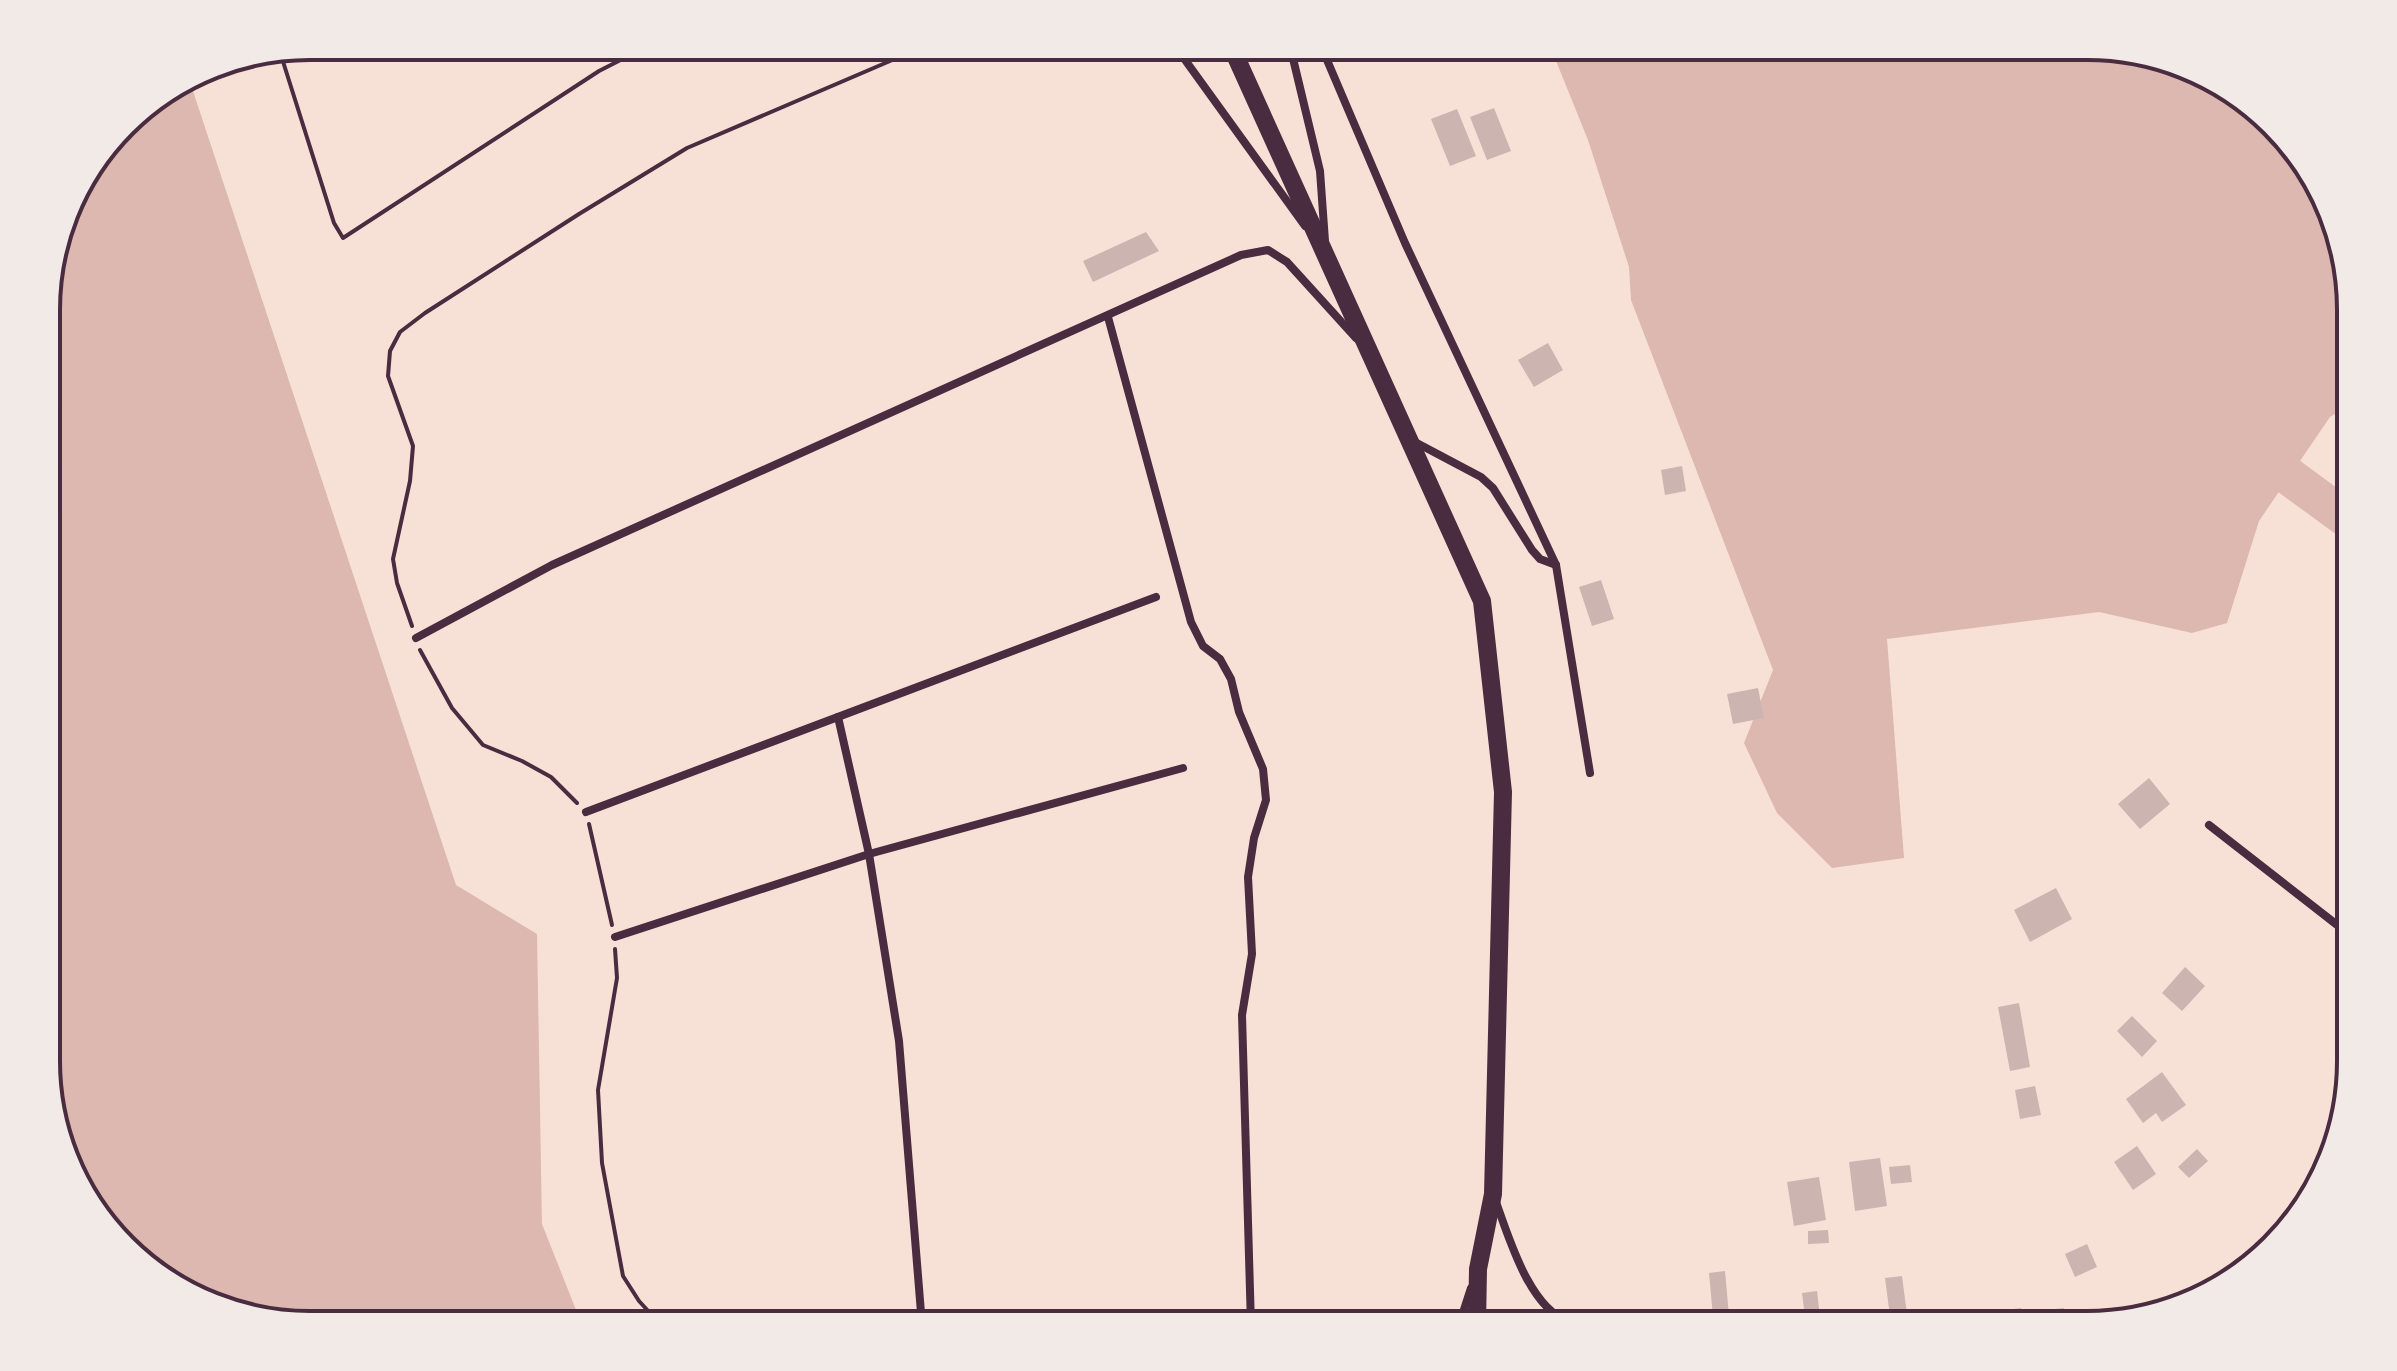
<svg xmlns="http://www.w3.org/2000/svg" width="2397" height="1371" viewBox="0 0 2397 1371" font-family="'Archivo Narrow',sans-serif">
  <rect width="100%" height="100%" fill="#f7e1d7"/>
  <g fill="#dcb8b0">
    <polygon points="1550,46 2087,46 2203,77 2227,89 2307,164 2350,292 2350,405 2330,417 2259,521 2227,623 2192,633 2099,612 1887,639 1904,858 1832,868 1777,813 1744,743 1773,670 1631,300 1629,267 1588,140"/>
    <polygon points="189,79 456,885 537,934 542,1224 582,1325 310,1325 179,1290 90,1207 48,1095 48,276 73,193 136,112"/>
  </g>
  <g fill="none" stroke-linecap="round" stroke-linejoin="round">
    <polyline stroke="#dcb8b0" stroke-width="38" points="2249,447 2350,521"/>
  </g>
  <g fill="#ccb4b1">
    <polygon points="1494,108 1511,151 1487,160 1470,117"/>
    <polygon points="1457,109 1476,156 1450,166 1431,119"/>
    <polygon points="1146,232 1159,251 1093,282 1083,261"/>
    <polygon points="1548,343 1563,370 1534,387 1518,360"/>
    <polygon points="1682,466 1686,491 1665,495 1661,470"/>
    <polygon points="1601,580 1614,619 1592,626 1579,587"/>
    <polygon points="1758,688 1764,718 1733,724 1727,694"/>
    <polygon points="2149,778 2170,804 2140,829 2118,804"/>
    <polygon points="2056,888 2072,919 2030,942 2014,910"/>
    <polygon points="2185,967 2205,986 2182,1011 2162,993"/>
    <polygon points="2019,1003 2030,1067 2010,1071 1998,1007"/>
    <polygon points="2132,1016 2157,1041 2142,1057 2117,1031"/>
    <polygon points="2162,1072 2186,1105 2162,1122 2156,1113 2143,1123 2126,1099"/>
    <polygon points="2035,1086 2041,1115 2020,1119 2015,1090"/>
    <polygon points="2137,1146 2156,1174 2133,1190 2114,1162"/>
    <polygon points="2197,1149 2208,1161 2189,1178 2178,1167"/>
    <polygon points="1880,1158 1887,1206 1855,1211 1849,1162"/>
    <polygon points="1910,1165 1912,1182 1891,1184 1889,1167"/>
    <polygon points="1819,1177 1826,1220 1794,1226 1787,1182"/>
    <polygon points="1828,1230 1829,1243 1808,1244 1808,1231"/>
    <polygon points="2087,1244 2097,1267 2075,1277 2065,1254"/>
    <polygon points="1725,1271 1729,1316 1713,1317 1709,1273"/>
    <polygon points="1902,1276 1908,1322 1891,1324 1885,1278"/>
    <polygon points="1817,1291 1821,1325 1806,1325 1802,1293"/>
    <polygon points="2021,1308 2023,1324 1994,1324 1992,1312"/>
    <polygon points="2064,1308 2065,1324 2025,1324 2024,1312"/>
  </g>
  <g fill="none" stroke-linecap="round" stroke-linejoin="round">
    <g stroke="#4a2c40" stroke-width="4">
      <polyline points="280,52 334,223 343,238 599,71 648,46"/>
      <polyline points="412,626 397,583 393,559 410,481 413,446 388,376 390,351 400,332 425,313 579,214 687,148 925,46"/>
      <polyline points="420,650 452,708 483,745 522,761 551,777 577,803"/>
      <polyline points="589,824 612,925"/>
      <polyline points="615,949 617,978 598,1090 602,1163 623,1276 639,1301 661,1325"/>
    </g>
    <g stroke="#4a2c40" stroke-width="8">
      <polyline points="1175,46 1305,226"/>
      <polyline points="1290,46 1320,171 1325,241"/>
      <polyline points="1321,46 1405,243 1556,565 1590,773"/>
      <polyline points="1108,317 1191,622 1203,646 1220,659 1231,679 1239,712 1263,769 1266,800 1254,838 1248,877 1252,954 1242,1015 1251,1325"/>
      <polyline points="1413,441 1481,477 1493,488 1532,550 1540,559 1556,565"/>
      <polyline points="416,638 552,565 1241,255 1268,250 1287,262 1356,338"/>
      <polyline points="838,717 869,854 899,1041 922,1325"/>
      <polyline points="586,812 1156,597"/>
      <polyline points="2209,825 2350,935"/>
      <polyline points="615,937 869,854 1183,768"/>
      <path d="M1496,1202c13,36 34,108 74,120 15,5 35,1 51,3"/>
      <polyline points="1459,1325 1471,1288"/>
    </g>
    <polyline stroke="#4a2c40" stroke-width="18" points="1231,46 1482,601 1503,792 1493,1194 1478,1269 1477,1325"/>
  </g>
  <path d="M0 0H2397V1371H0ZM310 60H2087A250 250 0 0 1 2337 310V1061A250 250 0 0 1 2087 1311H310A250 250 0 0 1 60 1061V310A250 250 0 0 1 310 60Z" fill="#f1eae7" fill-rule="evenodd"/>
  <path fill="none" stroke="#4a2c40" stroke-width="4" d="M310 60H2087A250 250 0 0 1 2337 310V1061A250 250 0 0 1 2087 1311H310A250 250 0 0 1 60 1061V310A250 250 0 0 1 310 60Z"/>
</svg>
